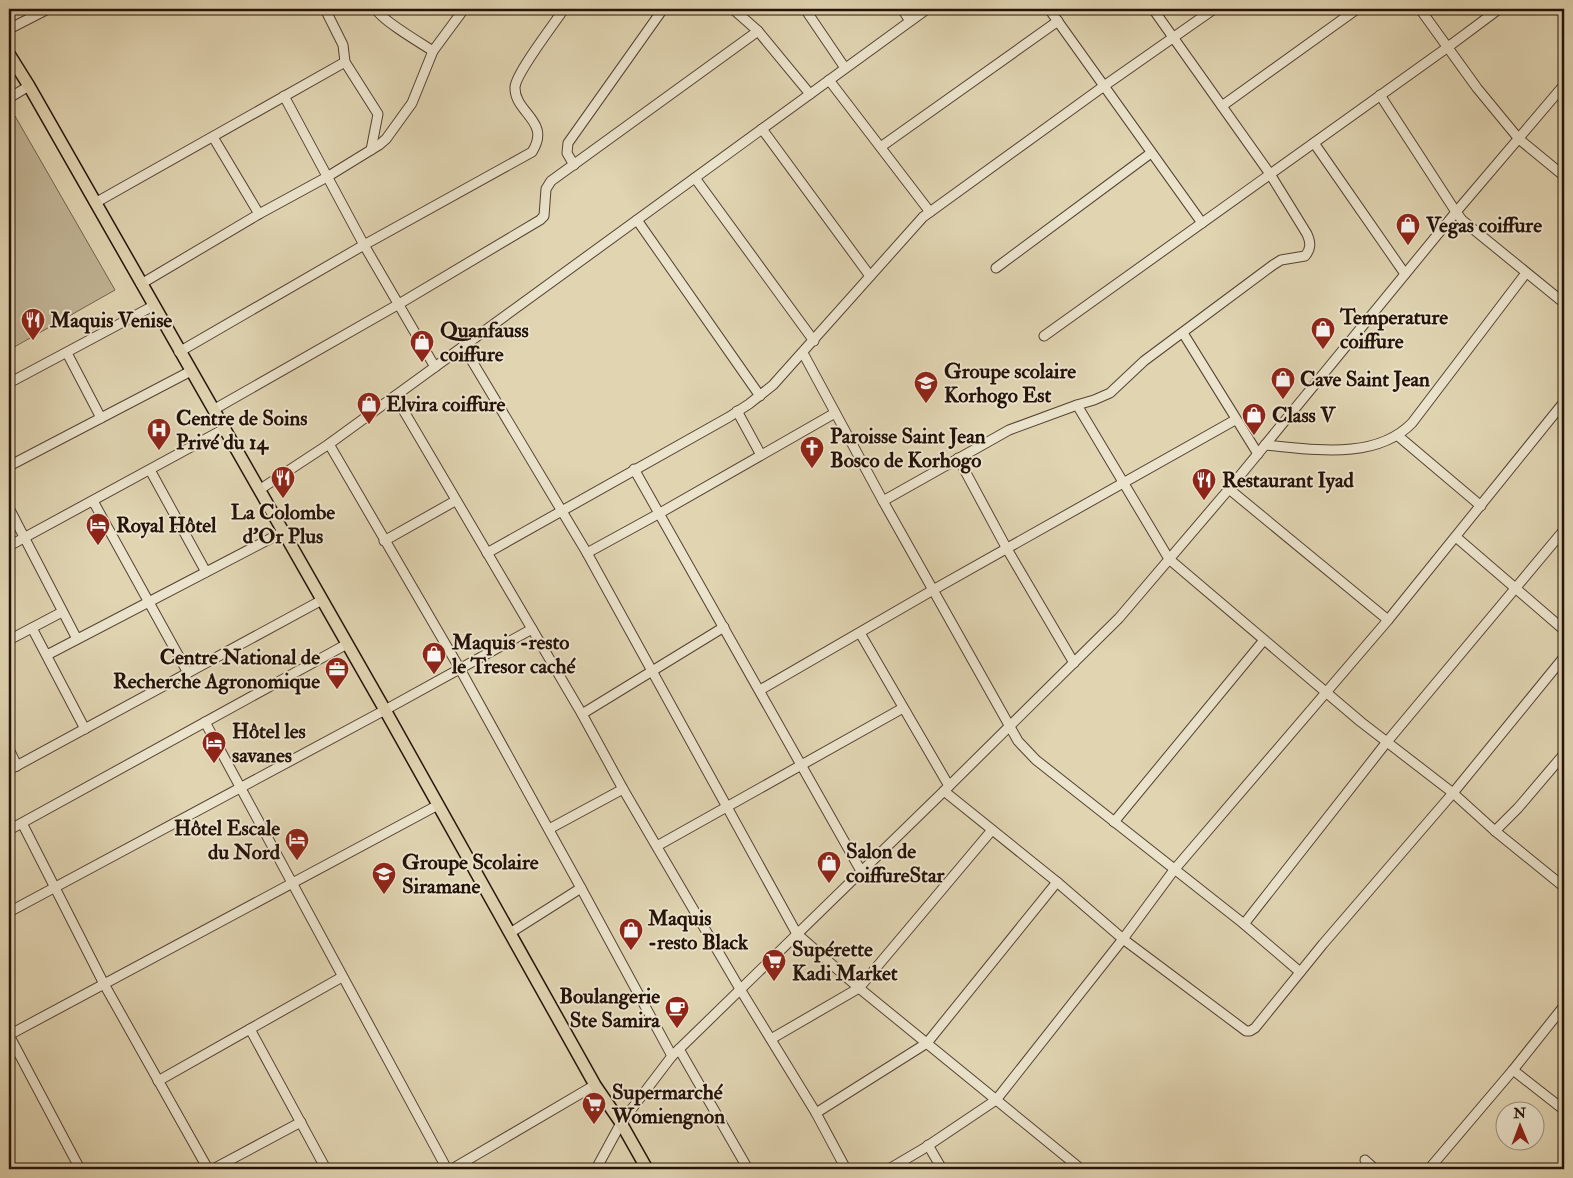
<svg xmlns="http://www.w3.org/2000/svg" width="1573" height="1178" viewBox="0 0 1573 1178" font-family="'IM FELL Double Pica',serif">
  <rect width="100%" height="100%" fill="#e0d4b1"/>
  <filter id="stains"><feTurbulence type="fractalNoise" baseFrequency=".004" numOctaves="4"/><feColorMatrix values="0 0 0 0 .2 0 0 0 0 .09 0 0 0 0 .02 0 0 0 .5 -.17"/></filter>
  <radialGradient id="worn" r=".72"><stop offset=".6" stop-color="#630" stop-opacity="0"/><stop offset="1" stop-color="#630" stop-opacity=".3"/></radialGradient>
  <polygon fill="#c0b394" stroke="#72624e" points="15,116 115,290 9,350 9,119"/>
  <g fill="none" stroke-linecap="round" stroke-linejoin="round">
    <defs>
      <g id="minor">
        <polyline points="325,9 343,45 345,62 378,114 371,150"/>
        <path d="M376,9c4,10 46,35 57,42"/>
        <polyline points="733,9 758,31 810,94"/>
        <polyline points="805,9 845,68"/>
        <polyline points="902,9 910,21"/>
        <polyline points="1049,9 1202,223"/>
        <polyline points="1420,9 1477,88 1519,139 1564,176"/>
        <polyline points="9,29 48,9"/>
        <polyline points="829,80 930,212"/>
        <polyline points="1380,95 1456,212 1462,220 1564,303"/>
        <polyline points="284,96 364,245 435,367"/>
        <polyline points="9,98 29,86"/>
        <polyline points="1222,106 1357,9"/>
        <polyline points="762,129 870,276"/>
        <polyline points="213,137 259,214"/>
        <polyline points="1314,143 1405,274"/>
        <polyline points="882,146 1058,21"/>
        <polyline points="574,165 567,153 568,143 663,9"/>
        <polyline points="695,178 814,341"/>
        <polyline points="95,203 345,62"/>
        <polyline points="637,220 760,396"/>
        <polyline points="996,268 1151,153"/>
        <polyline points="141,284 259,214 327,177 379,145 386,139 412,103 433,51 464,9"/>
        <polyline points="1183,333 1258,454"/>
        <polyline points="1044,336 1448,47 1499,9"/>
        <polyline points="463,346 587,553 797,934 859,988 1081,1169"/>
        <path d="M179,352l185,-107 168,-93c20,-31 -18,-39 -17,-65 1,-14 39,-63 49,-78"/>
        <polyline points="67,353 101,418"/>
        <polyline points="803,353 883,501 1018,741 1036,760 1244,924 1300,972"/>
        <polyline points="9,383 153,306"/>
        <polyline points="395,396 582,714 623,789 740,989 816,1113 846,1169"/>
        <polyline points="1077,405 1169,559 1361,722 1453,793 1495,831 1564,887"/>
        <polyline points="213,410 399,304 540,220 544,216 546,189 551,181 758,31"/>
        <polyline points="737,411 761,455"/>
        <polyline points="1397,435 1481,506"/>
        <polyline points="329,444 460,669 581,888 672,1056"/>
        <path d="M1265,445c47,4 110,16 147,-22l114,-150"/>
        <polyline points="958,458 1007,549 1074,663"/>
        <polyline points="9,466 191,371"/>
        <polyline points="634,469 861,871"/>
        <polyline points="150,470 206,572"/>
        <polyline points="1229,489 1388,620"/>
        <polyline points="259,490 329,444 927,9"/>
        <polyline points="93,501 188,673"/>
        <path d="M883,501l126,-71 68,-25 17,-5 16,-7 34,-32 129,-96 8,-5 24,-4c6,-7 6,-13 2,-22l-37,-60 -117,-165"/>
        <polyline points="9,508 77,639"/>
        <polyline points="1456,537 1564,630"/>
        <polyline points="384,541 455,501"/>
        <polyline points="9,546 224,429"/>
        <polyline points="487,553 729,417 749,404 773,385 923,217 1104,86 1214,9"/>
        <polyline points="587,553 660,513 835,413"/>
        <polyline points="32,628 85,729"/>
        <polyline points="860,633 949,786"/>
        <polyline points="9,640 62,612"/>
        <polyline points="47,655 283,532"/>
        <polyline points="760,690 933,590 1235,420"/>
        <polyline points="582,714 724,627"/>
        <polyline points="205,722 447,1169"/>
        <polyline points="9,749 17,766"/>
        <polyline points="9,770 322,600"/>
        <polyline points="944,791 1057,882 1123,939 1246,1031 1250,1031 1255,1028 1323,944 1453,793 1564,657"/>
        <polyline points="1114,822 1264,640"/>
        <polyline points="22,823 104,984 208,1169"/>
        <polyline points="549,829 623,789"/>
        <polyline points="9,830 347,644"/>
        <polyline points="1495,831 1518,808 1564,754"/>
        <polyline points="657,846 903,708"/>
        <polyline points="9,912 385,710 532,629"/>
        <polyline points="1244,924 1386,743 1564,530"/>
        <polyline points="510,933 581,888"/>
        <polyline points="250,1029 326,1169"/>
        <polyline points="9,1035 438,805"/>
        <polyline points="9,1035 80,1169"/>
        <polyline points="771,1039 859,988 992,830"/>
        <polyline points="679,1049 748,1169"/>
        <polyline points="1513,1070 1564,1110"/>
        <polyline points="158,1081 342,977"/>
        <polyline points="816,1113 927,1043 1057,882"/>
        <polyline points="928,1145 942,1169"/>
        <polyline points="1365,1160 1375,1169"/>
        <polyline points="213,1169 301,1122"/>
        <polyline points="452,1169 595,1085"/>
        <polyline points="596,1169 621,1123 672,1056 944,791 1119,618 1229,489 1456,212 1564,85"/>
        <polyline points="889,1169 923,1149 996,1100 1123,939 1174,870 1388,620 1564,402"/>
        <polyline points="1429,1169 1513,1070 1564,1006"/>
      </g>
      <polyline id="major" points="9,54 29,86 385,710 595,1085 621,1123 647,1169"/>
    </defs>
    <use href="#minor" stroke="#544233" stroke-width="11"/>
    <use href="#major" stroke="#251209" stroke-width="14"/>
    <use href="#minor" stroke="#ebe3cc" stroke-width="9"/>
    <use href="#major" stroke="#e0d4b1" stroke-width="11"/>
  </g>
  <defs>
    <symbol id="shop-pin" viewBox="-11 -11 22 30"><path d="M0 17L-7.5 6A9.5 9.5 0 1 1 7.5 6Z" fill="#8f2418" stroke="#ebe3cc"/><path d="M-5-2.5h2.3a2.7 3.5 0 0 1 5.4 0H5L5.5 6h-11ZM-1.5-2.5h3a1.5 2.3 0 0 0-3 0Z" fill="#fff"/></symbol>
    <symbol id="restaurant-pin" viewBox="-11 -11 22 30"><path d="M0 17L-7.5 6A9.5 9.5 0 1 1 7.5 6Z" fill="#8f2418" stroke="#ebe3cc"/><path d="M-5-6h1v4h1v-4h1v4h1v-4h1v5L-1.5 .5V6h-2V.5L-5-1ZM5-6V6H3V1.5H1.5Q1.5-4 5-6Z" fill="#fff"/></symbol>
    <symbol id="school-pin" viewBox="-11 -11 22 30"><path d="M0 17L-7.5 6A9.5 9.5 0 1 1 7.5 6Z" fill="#8f2418" stroke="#ebe3cc"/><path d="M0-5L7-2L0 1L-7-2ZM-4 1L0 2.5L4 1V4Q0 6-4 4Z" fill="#fff"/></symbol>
    <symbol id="hospital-pin" viewBox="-11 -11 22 30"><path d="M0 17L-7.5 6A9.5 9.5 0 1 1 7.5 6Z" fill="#8f2418" stroke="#ebe3cc"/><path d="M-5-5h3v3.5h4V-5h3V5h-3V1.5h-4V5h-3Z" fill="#fff"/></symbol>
    <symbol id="church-pin" viewBox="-11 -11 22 30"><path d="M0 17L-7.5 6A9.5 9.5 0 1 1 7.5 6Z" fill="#8f2418" stroke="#ebe3cc"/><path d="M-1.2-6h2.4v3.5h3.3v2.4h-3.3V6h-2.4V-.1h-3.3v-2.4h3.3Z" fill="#fff"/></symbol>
    <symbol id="hotel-pin" viewBox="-11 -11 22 30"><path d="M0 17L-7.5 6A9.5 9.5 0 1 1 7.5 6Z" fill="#8f2418" stroke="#ebe3cc"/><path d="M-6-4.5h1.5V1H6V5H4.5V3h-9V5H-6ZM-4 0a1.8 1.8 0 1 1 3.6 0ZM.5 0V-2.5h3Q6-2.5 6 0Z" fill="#fff"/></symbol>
    <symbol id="office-pin" viewBox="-11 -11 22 30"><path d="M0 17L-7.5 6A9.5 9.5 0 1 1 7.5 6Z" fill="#8f2418" stroke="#ebe3cc"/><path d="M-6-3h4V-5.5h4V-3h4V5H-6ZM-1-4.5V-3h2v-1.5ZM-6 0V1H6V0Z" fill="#fff"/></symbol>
    <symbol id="supermarket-pin" viewBox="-11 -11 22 30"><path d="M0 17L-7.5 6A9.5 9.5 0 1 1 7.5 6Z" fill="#8f2418" stroke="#ebe3cc"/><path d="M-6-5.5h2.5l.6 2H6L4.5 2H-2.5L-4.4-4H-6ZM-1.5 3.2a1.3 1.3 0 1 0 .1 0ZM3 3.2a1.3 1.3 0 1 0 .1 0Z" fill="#fff"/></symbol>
    <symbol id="cafe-pin" viewBox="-11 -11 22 30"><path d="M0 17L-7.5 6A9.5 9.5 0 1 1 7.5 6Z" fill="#8f2418" stroke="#ebe3cc"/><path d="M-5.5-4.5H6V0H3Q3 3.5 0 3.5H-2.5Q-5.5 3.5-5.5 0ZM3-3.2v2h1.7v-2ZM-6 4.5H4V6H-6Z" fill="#fff"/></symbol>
  </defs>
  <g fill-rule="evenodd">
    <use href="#shop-pin" x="1394" y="211" width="28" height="38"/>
    <use href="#restaurant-pin" x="19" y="306" width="28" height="38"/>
    <use href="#shop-pin" x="1309" y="315" width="28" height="38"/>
    <use href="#shop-pin" x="408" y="328" width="28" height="38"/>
    <use href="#shop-pin" x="1269" y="365" width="28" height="38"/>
    <use href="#school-pin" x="912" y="369" width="28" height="38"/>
    <use href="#shop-pin" x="355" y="390" width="28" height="38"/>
    <use href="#shop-pin" x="1240" y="401" width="28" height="38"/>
    <use href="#hospital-pin" x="145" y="416" width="28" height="38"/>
    <use href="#church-pin" x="798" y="434" width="28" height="38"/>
    <use href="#restaurant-pin" x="269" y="464" width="28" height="38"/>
    <use href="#restaurant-pin" x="1190" y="466" width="28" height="38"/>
    <use href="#hotel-pin" x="84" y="511" width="28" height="38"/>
    <use href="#shop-pin" x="420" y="640" width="28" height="38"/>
    <use href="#office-pin" x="323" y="655" width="28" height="38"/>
    <use href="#hotel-pin" x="200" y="729" width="28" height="38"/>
    <use href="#hotel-pin" x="283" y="826" width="28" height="38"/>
    <use href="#shop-pin" x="815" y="849" width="28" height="38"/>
    <use href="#school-pin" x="370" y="860" width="28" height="38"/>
    <use href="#shop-pin" x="617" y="916" width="28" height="38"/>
    <use href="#supermarket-pin" x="760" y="947" width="28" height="38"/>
    <use href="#cafe-pin" x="663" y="994" width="28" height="38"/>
    <use href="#supermarket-pin" x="580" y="1090" width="28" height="38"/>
  </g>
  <g text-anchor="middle" stroke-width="4" stroke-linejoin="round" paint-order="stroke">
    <g font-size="21" font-weight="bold" fill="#251209" stroke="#ebe3cc" text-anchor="start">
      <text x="1426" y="232">Vegas coiffure</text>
      <text x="1340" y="324">Temperature<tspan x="1340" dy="24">coiffure</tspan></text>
      <text x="50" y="327">Maquis Venise</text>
      <text x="440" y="337">Quanfauss<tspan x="440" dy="24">coiffure</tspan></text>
      <text x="944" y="378">Groupe scolaire<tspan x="944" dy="24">Korhogo Est</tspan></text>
      <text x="1300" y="386">Cave Saint Jean</text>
      <text x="386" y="411">Elvira coiffure</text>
      <text x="1272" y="422">Class V</text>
      <text x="176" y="425">Centre de Soins<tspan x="176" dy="24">Privé du 14</tspan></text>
      <text x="830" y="443">Paroisse Saint Jean<tspan x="830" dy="24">Bosco de Korhogo</tspan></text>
      <text x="1222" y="487">Restaurant Iyad</text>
      <text x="283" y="519" text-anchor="middle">La Colombe<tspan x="283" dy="24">d'Or Plus</tspan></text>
      <text x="116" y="532">Royal Hôtel</text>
      <text x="452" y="649">Maquis -resto<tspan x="452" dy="24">le Tresor caché</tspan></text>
      <text x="320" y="664" text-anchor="end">Centre National de<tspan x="320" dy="24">Recherche Agronomique</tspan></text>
      <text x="232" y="738">Hôtel les<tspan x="232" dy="24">savanes</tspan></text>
      <text x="280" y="835" text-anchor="end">Hôtel Escale<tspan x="280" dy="24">du Nord</tspan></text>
      <text x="846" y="858">Salon de<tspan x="846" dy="24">coiffureStar</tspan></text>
      <text x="402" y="869">Groupe Scolaire<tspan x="402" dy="24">Siramane</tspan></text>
      <text x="648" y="925">Maquis<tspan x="648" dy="24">-resto Black</tspan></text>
      <text x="792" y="956">Supérette<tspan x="792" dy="24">Kadi Market</tspan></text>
      <text x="660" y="1003" text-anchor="end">Boulangerie<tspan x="660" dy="24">Ste Samira</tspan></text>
      <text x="612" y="1099">Supermarché<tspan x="612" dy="24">Womiengnon</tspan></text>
    </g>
  </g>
  <rect width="1573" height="1178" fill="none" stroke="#e0d4b1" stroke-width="30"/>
  <rect x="10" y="10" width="1553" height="1158" fill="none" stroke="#251209" stroke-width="2.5"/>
  <rect x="15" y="15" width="1543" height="1148" fill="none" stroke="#251209"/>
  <g transform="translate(1520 1126) rotate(359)"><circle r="24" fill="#ebe3cc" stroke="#9c8f7e"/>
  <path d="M0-4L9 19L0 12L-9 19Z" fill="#8f2418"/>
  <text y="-8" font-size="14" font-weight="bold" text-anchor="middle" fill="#251209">N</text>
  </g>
  <rect width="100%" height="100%" filter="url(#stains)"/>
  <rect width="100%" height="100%" fill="url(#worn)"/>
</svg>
